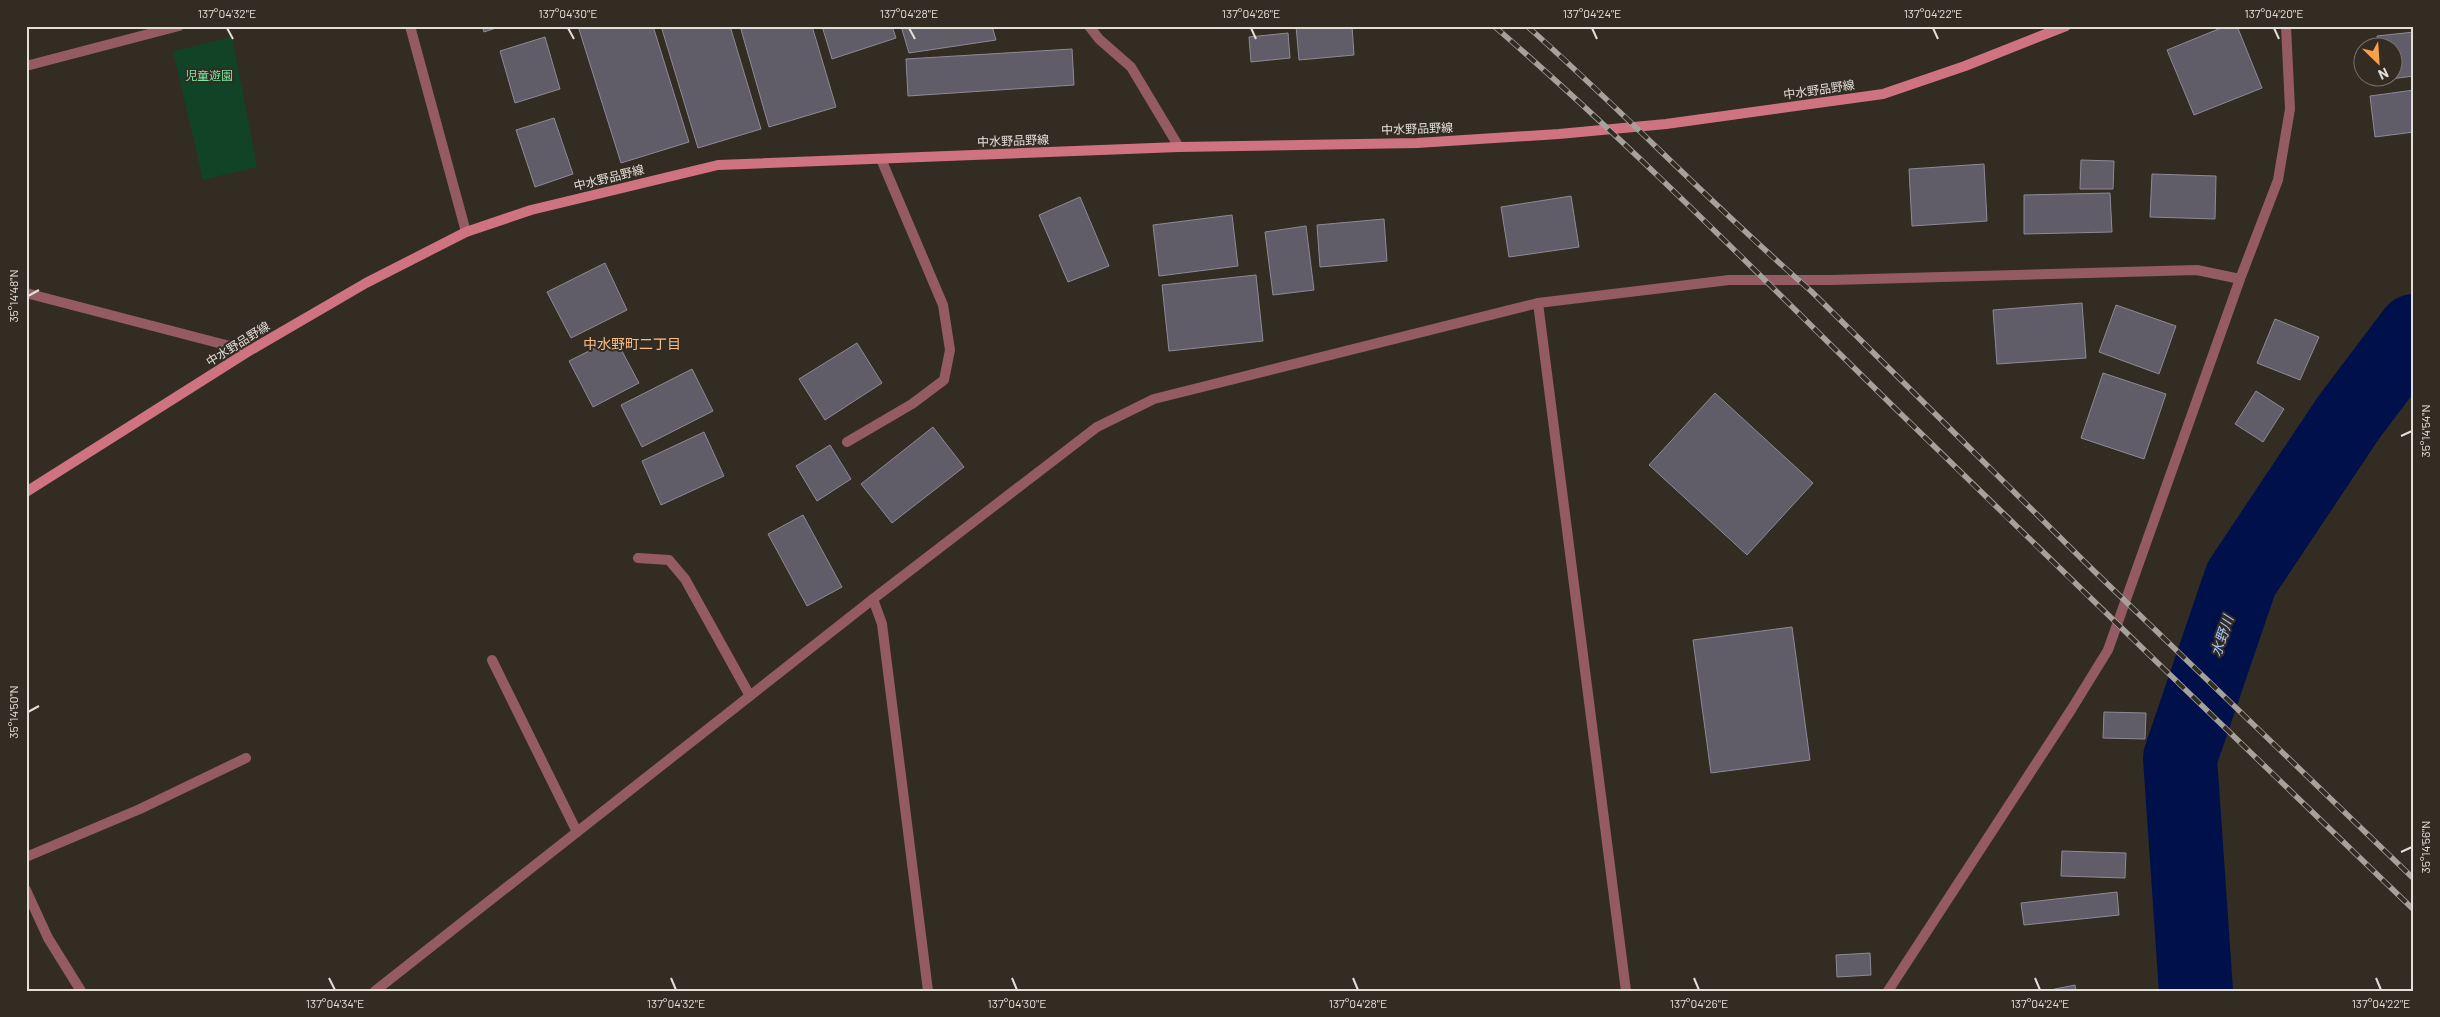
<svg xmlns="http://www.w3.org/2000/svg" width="2440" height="1017" viewBox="0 0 2440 1017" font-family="Barlow,'Noto Sans JP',sans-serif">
  <rect width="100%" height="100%" fill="#322c23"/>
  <polygon fill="#114427" points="232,37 257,167 203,180 173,51"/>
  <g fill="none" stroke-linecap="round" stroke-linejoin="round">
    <polyline stroke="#00104b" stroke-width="74" points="2196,991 2180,758 2241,579 2349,417 2414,331"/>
  </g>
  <g fill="#605d69" stroke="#8d8a97">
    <polygon points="482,26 502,26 484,32"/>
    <polygon points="578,26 653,26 689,142 621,163"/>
    <polygon points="661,26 730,26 761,129 698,148"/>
    <polygon points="740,26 812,26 836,107 769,127"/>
    <polygon points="822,26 892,26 896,38 832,59"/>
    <polygon points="901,26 992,26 996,40 909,53"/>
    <polygon points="1296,26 1352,26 1354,55 1299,60"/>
    <polygon points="2226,26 2237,26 2262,88 2194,115 2167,50"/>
    <polygon points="2414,32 2414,76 2382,80 2382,78 2392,78 2392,48 2378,48 2377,36"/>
    <polygon points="1288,33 1290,58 1251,62 1249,37"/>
    <polygon points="545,37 560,89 515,103 500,51"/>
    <polygon points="1072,49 1074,85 908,96 906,59"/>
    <polygon points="2414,90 2414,132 2375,137 2370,96"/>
    <polygon points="554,118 573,174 535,187 516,130"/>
    <polygon points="2081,160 2114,161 2113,189 2080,189"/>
    <polygon points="1984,164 1987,221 1912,226 1909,169"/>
    <polygon points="2152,174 2216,176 2215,219 2150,217"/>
    <polygon points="2110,193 2112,232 2024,234 2024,195"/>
    <polygon points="1571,196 1579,247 1509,257 1501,207"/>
    <polygon points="1080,197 1109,266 1068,282 1039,215"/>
    <polygon points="1232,215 1238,266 1159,276 1153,225"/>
    <polygon points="1384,219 1387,261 1320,267 1317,225"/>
    <polygon points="1306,226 1314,290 1273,295 1265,232"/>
    <polygon points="605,263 627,310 571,338 547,292"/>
    <polygon points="1256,275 1263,341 1169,351 1162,285"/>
    <polygon points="2082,303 2086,358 1997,364 1993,310"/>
    <polygon points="2116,305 2176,326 2159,374 2099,352"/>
    <polygon points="2275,319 2319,337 2300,380 2257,363"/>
    <polygon points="615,338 639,383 593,407 569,361"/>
    <polygon points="857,343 882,383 825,420 799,379"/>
    <polygon points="692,369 713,411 642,447 621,405"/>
    <polygon points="2103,373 2166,394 2144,459 2081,438"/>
    <polygon points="2256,391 2284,409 2263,442 2235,424"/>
    <polygon points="1715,393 1813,483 1747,555 1649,465"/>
    <polygon points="933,427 964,467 892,523 861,484"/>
    <polygon points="704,432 724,476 661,505 642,461"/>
    <polygon points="830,445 851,479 817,501 796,466"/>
    <polygon points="803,515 842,587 807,606 768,534"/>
    <polygon points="1792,627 1810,760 1711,773 1693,640"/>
    <polygon points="2104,712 2146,713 2145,739 2103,738"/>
    <polygon points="2062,851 2126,853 2125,878 2061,876"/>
    <polygon points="2117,892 2119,915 2024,925 2021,903"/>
    <polygon points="1870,953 1871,975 1837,977 1836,955"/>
    <polygon points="2075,985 2076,991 2045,991"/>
  </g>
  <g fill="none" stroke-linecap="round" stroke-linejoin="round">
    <g stroke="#955b63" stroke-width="10">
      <polyline points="847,442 912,404 944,380 950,350 943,305 881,159"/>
      <polyline points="638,558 669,560 685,579 750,696"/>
      <polyline points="492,660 577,832"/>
    </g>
    <g stroke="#955b63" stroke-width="10">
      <polyline points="410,26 466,232"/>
      <polyline points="1089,26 1099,39 1131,67 1179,147"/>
      <polyline points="26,66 179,26"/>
      <polyline points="26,293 249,351"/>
      <polyline points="1538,303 1626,991"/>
      <polyline points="873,599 882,624 928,991"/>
      <polyline points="26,857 140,809 246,758"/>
      <polyline points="26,890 48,938 81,991"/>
      <polyline points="375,991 873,599 1097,427 1154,399 1538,303 1729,280 1832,280 2197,270 2240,279"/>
      <polyline points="1888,991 2071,710 2108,650 2240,279 2278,180 2290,109 2286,26"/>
    </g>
    <polyline stroke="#cf7381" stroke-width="10" points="26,492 249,351 366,283 466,232 531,210 718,165 1179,147 1417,143 1559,134 1666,124 1883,94 1965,66 2066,26"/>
    <defs>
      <g id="rail">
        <path d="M1494,26c142,123 274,258 408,389 170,166 341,330 512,495"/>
        <path d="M1527,26c97,86 186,180 284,265l283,280 320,308"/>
      </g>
    </defs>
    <use href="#rail" stroke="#a6a29b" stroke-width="5.5"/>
    <use href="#rail" stroke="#322c23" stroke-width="4" stroke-dasharray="11" stroke-linecap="butt"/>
  </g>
  <path fill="none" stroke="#e2ded8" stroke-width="2" d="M227,28l6,11M568,28l6,11M909,28l6,11M1251,28l5,11M1592,28l5,11M1933,28l5,11M2274,28l5,11M28,296l11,-6M2401,436l11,-5M28,712l11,-6M2401,852l11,-5M329,978l6,12M671,978l5,12M1012,978l5,12M1353,978l5,12M1694,978l5,12M2035,978l5,12M2376,978l5,12"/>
  <g text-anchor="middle" stroke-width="4" stroke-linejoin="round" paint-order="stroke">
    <g font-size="12" fill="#79e8a3" stroke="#322c23">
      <text x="209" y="80">児童遊園</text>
    </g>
    <g font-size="12" fill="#e2ded8" stroke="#322c23">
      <text transform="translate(1819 90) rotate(-8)" y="4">中水野品野線</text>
      <text transform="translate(1417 129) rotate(-2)" y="4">中水野品野線</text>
      <text transform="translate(1013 141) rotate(-2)" y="4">中水野品野線</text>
      <text transform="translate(609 178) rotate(-14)" y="4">中水野品野線</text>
      <text transform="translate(238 344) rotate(-32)" y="4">中水野品野線</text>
    </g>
    <g font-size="14" fill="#fbbd87" stroke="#322c23">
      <text x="632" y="349">中水野町二丁目</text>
    </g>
    <g font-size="14" font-style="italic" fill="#a5c4fb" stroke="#322c23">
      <text transform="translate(2222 636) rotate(-71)" y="5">水野川</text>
    </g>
  </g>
  <rect width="2440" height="1017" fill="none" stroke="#322c23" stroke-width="55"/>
  <g transform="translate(2378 62) rotate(155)"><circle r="24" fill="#322c23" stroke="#78736b"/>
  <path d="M0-4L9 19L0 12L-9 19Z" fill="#f9a04c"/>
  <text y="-8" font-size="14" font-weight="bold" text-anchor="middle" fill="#e2ded8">N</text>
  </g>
  <rect x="28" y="28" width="2384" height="962" fill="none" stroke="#e2ded8" stroke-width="2"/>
  <g font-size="12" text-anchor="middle" fill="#e2ded8">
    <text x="227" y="18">137°04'32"E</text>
    <text x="568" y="18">137°04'30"E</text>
    <text x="909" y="18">137°04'28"E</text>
    <text x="1251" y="18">137°04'26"E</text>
    <text x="1592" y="18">137°04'24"E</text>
    <text x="1933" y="18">137°04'22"E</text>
    <text x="2274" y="18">137°04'20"E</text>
    <text transform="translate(14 296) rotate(-90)" y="4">35°14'48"N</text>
    <text transform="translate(2426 431) rotate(-90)" y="4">35°14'54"N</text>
    <text transform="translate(14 712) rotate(-90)" y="4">35°14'50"N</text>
    <text transform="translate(2426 847) rotate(-90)" y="4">35°14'56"N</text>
    <text x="335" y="1008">137°04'34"E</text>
    <text x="676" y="1008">137°04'32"E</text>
    <text x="1017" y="1008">137°04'30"E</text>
    <text x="1358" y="1008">137°04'28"E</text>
    <text x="1699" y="1008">137°04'26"E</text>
    <text x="2040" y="1008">137°04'24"E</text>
    <text x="2381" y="1008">137°04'22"E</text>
  </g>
</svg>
